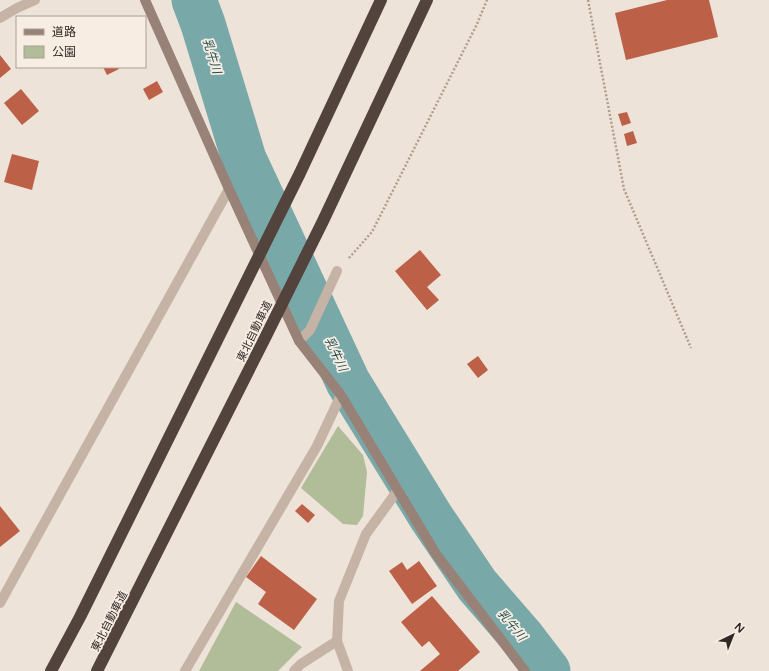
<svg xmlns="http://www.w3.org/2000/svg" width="769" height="671" viewBox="0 0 769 671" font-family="'Varela Round','Noto Sans JP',sans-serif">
  <rect width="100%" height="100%" fill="#eee3d8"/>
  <g fill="#b1bc99">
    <polygon points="338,426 363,455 367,472 363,516 357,525 343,524 301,488"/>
    <polygon points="236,602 302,647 278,671 199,671"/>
  </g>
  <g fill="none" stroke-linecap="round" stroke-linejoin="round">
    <polyline stroke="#79a8a9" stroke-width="45" points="194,0 203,24 244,159 348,382 431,517 477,585 522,637 548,671"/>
  </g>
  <g fill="#bc6148">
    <polygon points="667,0 709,0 718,37 626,60 615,13"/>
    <polygon points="0,55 11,69 0,78"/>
    <polygon points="103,67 118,67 119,69 107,75"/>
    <polygon points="157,81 163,92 149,100 143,89"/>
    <polygon points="21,89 39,111 22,125 4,103"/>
    <polygon points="627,112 631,123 622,126 618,114"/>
    <polygon points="633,131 637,143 627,146 624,134"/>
    <polygon points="12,154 39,161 32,190 4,182"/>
    <polygon points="420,250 441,275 427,287 439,300 427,310 395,271"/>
    <polygon points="478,356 488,370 478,378 467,364"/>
    <polygon points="302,504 315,515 308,523 295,511"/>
    <polygon points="0,506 20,531 0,547"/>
    <polygon points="261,556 317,599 294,630 258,604 266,592 246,577"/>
    <polygon points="419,561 437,586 412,604 389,571 402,562 407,570"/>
    <polygon points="432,596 480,652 458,671 420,671 440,654 429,641 422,647 401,622"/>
  </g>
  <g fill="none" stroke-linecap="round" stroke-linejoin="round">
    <g stroke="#b19d90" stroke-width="2.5" stroke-dasharray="2 2" stroke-linecap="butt">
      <polyline points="588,0 624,189 691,348"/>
      <polyline points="349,258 372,232 477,24 487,0"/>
    </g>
    <g stroke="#c5b3a5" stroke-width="10">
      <polyline points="0,18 17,8 35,0"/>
      <polyline points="299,341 310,330 337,271"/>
      <polyline points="0,603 229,189"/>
      <polyline points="185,671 317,446 341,395"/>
      <polyline points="294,671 301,664 337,641"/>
      <polyline points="348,671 337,641 339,601 366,534 398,490"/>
    </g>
    <polyline stroke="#988277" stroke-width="10" points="145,0 229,189 299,341 341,395 436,554 525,671"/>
    <g stroke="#52433d" stroke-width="12">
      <polyline points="51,671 80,617 300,173 381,0"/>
      <polyline points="97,671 265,338 323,221 427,0"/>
    </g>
  </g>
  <g text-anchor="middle" stroke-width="3.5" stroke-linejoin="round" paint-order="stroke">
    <g font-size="11" fill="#312926" stroke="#f7ede3">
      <text transform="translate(254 331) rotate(-64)" y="4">東北自動車道</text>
      <text transform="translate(109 621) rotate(-63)" y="4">東北自動車道</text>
    </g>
    <g font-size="12" font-style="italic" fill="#1f4d4f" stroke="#f7ede3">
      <text transform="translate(212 56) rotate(73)" y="4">乳牛川</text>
      <text transform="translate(336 354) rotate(65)" y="4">乳牛川</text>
      <text transform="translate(512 625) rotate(50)" y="4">乳牛川</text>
    </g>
  </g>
  <rect x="16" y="16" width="130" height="52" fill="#f7ede3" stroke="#a89f97"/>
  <rect x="24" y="29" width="20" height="6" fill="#988277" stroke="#a89f97"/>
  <text x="52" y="36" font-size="12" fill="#312926">道路</text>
  <rect x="24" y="46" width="20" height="12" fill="#b1bc99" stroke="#a89f97"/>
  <text x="52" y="56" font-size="12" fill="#312926">公園</text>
  <g transform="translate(733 635) rotate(43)" stroke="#f7ede3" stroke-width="3" paint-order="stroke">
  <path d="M0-3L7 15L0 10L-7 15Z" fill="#312926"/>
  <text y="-6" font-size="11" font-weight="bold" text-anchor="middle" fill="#312926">N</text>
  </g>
</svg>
